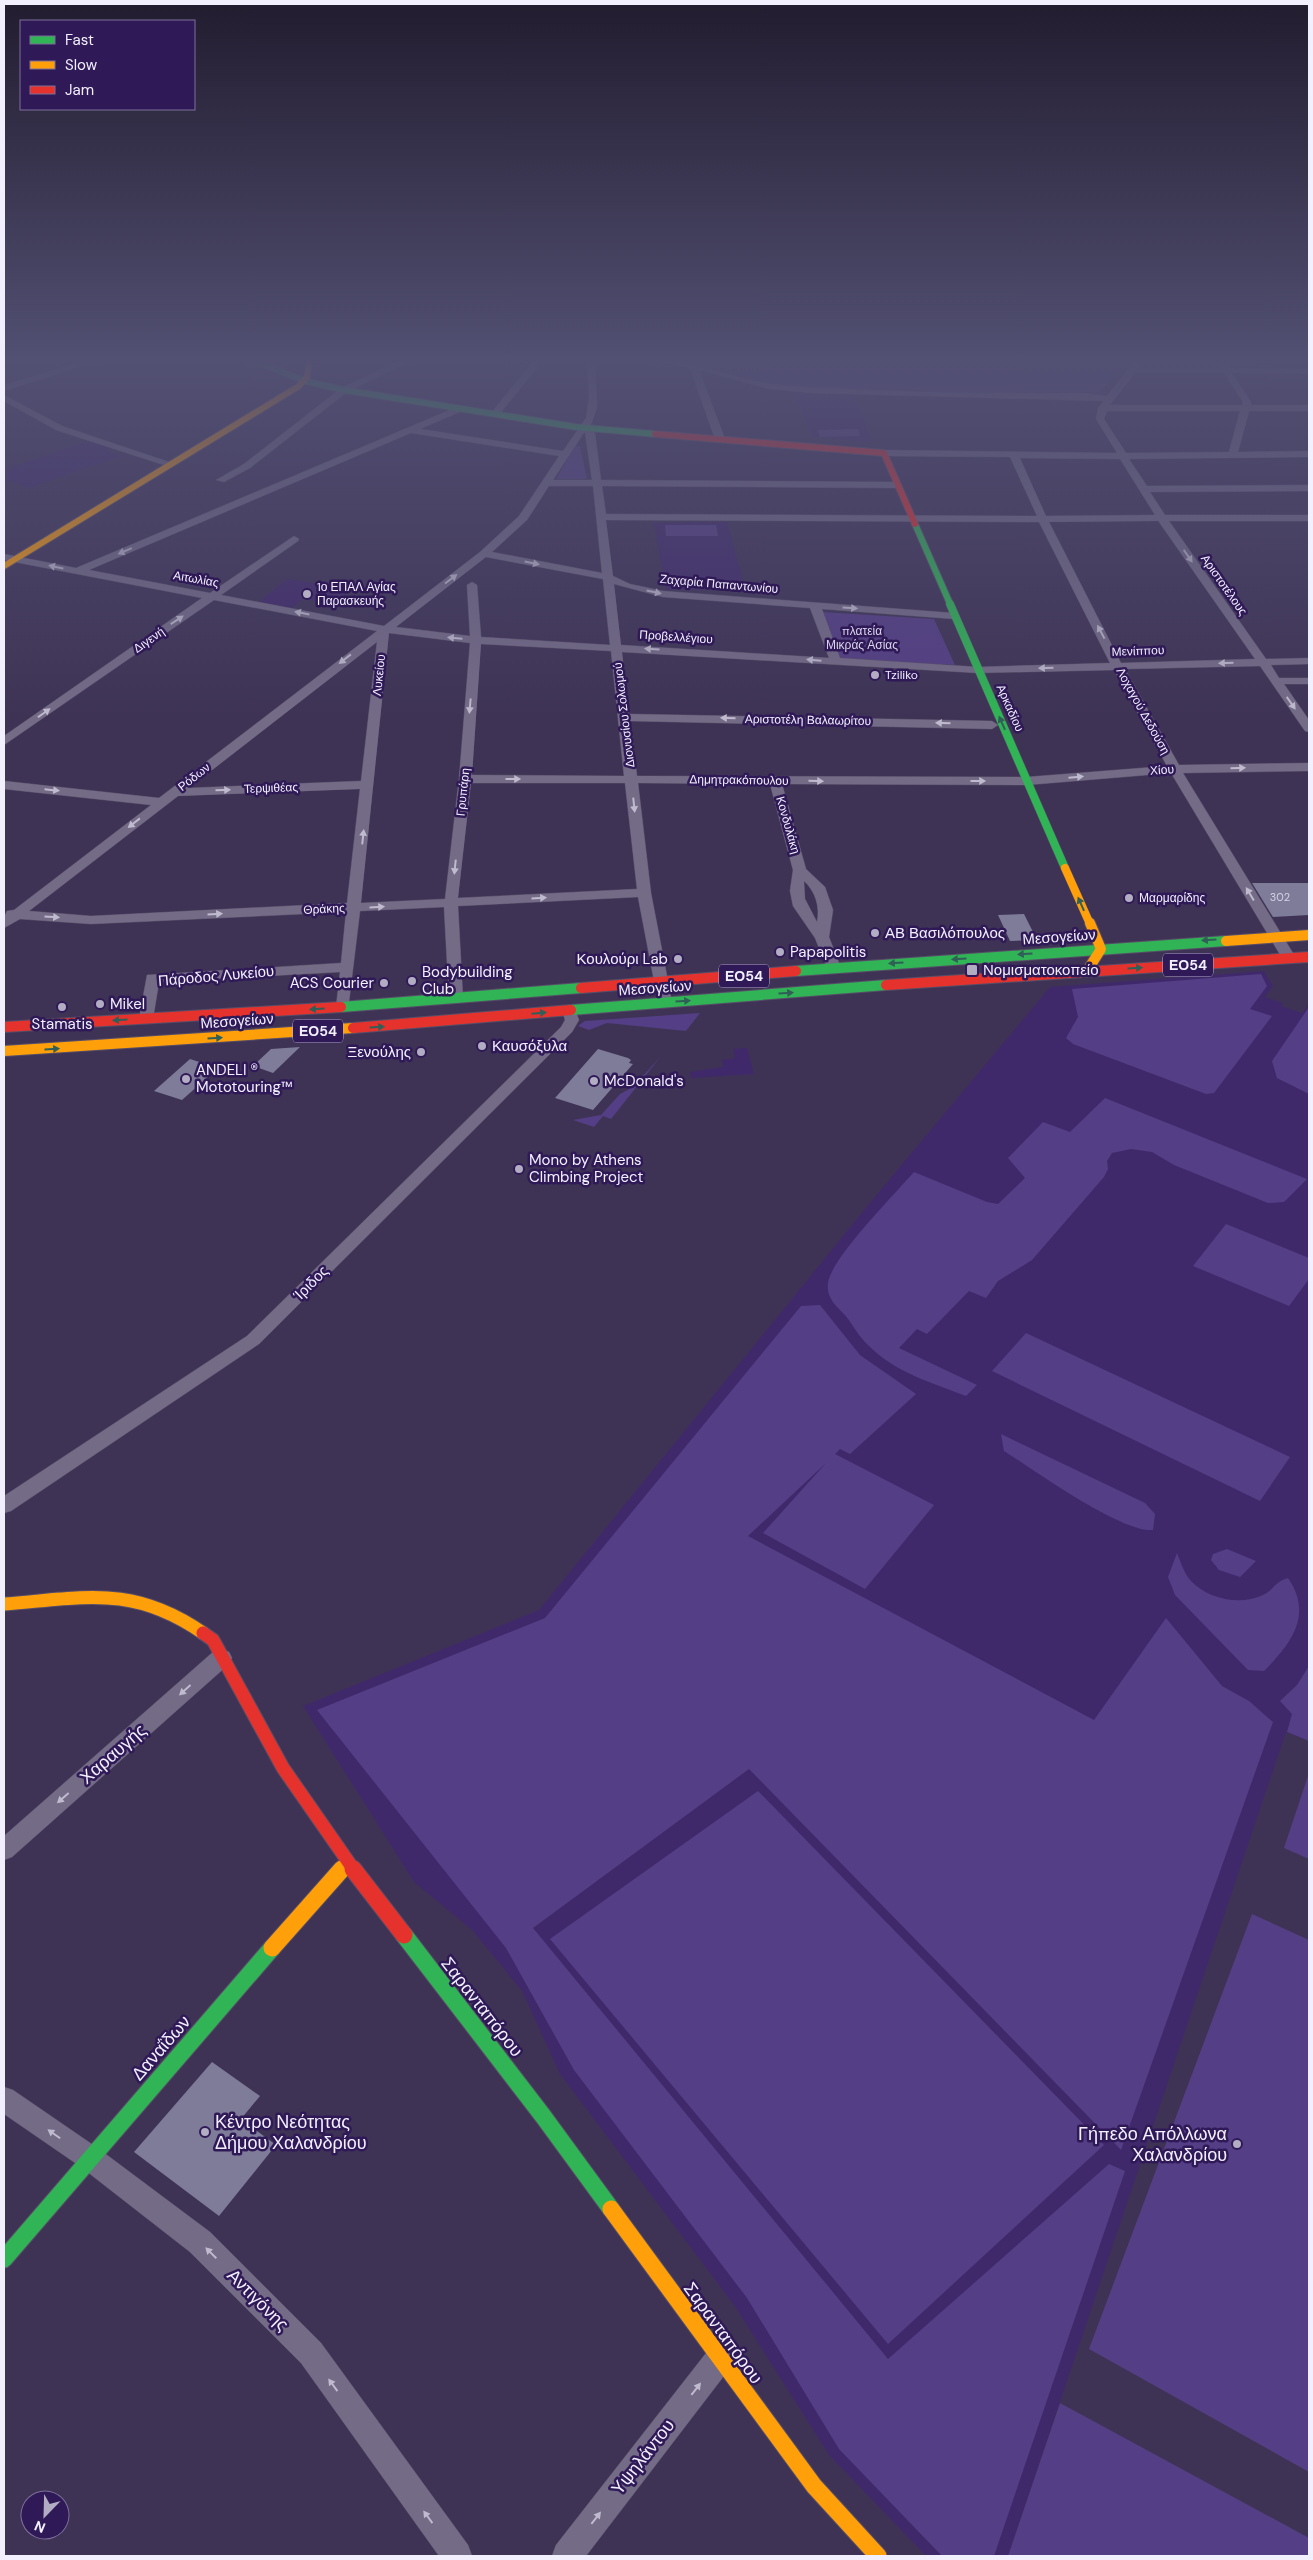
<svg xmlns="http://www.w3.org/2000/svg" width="1313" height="2560" viewBox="0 0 1313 2560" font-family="'DM Sans',sans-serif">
  <rect width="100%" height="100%" fill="#3e3355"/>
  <g fill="#40296a">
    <polygon points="792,391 855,393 872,442 813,437"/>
    <polygon points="89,441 112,449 107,451 121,456 29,488 4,479 4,470"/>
    <polygon points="727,522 745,589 666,590 654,523"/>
    <polygon points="287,579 351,589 334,604 303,599 292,608 259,602"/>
    <polygon points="1264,971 1273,986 1265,997 1283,1003 1281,1006 1302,1013 1309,1004 1309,1741 1286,1732 1008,2556 926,2556 829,2455 734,2305 560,2074 522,1991 472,1930 414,1882 303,1706 539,1610 869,1204 1050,987"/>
    <polygon points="747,1048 754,1074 691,1078 690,1072 723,1067 722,1060 735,1058 733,1049"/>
  </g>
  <g fill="#543e85">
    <polygon points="687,358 1133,358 1100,392 932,393 821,389 771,384 690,364"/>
    <polygon points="858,429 860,436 820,437 818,430"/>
    <polygon points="575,446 580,446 587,479 556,479"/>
    <polygon points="665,525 716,525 718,536 666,536"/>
    <polygon points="822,612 934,619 955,665 840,660"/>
    <polygon points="1261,974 1267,986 1250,1009 1272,1016 1214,1093 1206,1094 1073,1044 1066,1038 1078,1017 1072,989"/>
    <polygon points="1309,1007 1309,1094 1277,1078 1272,1061"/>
    <polygon points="700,1013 686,1031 607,1023 589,1030 578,1026 585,1021"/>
    <polygon points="661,1056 611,1119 603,1116 594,1127 573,1120 601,1115 620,1094 633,1087"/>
    <path d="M1105,1098l202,81 -23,23 -16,1 -94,-38 -22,-13 -21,-3 -19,4 -5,8 1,8 -4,8 -72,83 -34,21 -12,17 -17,-7 -42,43 -10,-5 -18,19 78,37 -11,11c-36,-14 -70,-23 -98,-51 -9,-8 -15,-20 -23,-30 -9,-9 -19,-17 -17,-32 3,-25 67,-89 86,-111l73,30 11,2 27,-26 -17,-20 35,-36 27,10z"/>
    <polygon points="1226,1224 1309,1258 1309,1279 1289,1306 1193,1266"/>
    <polygon points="820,1305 860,1355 916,1394 850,1454 840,1449 835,1454 934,1505 865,1589 763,1533 826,1463 748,1536 1094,1720 1166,1618 1222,1686 1249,1701 1273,1722 1121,2150 749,1769 533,1928 888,2359 1109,2164 1125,2171 994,2556 942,2556 839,2449 747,2298 574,2070 506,1948 317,1710 545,1618 801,1306"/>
    <polygon points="1026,1333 1290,1457 1260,1501 992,1371"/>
    <path d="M1001,1434l144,69 10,11 -2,16c-32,3 -119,-60 -149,-79z"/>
    <polygon points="1227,1549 1256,1561 1240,1577 1219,1570 1211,1560 1213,1554"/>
    <path d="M1177,1553c4,10 7,20 14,28 17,18 49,25 72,14 11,-5 11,-13 25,-17 25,36 4,65 -24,93l-16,-1 -73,-75 -7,-18z"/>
    <polygon points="1309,1666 1309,1741 1287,1732 1292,1714 1280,1701 1297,1685"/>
    <polygon points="1309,1773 1309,1859 1284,1848"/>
    <polygon points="758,1791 1104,2145 888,2344 550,1939"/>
    <polygon points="1252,1914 1309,1940 1309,2472 1089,2349"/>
    <polygon points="1060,2403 1309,2538 1309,2556 1008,2556"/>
  </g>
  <g fill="#7e7c99">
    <polygon points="1252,883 1309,883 1309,915 1273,917"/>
    <polygon points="1024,914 1037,940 1010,941 998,915"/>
    <polygon points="300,1047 273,1073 253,1066 271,1049"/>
    <polygon points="598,1049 628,1058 631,1060 629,1063 633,1064 593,1110 555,1098"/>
    <polygon points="190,1059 218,1068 182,1100 154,1091"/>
    <polygon points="212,2062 260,2096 241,2119 276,2145 219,2216 134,2152"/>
  </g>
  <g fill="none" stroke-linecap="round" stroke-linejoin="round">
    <defs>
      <g id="street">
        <polygon points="95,358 109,358 4,391 4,385"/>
        <polygon points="406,358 418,358 347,392 250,468 224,482 216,480 244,464 341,388"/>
        <polygon points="536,358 545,358 498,416 492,416 492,412"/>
        <path d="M587,358h8l2,50 -7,19 5,6 6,47 296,2 5,3 -5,3 -295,-2 4,28 431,2 -27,-59 -126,-1 -5,-3 5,-3 233,3 -21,-34 2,-11 6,-7 -293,-8 -41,-4 -71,-19 26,69 -5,3 -5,-3 -25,-71 -52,-10c51,0 87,19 134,26 32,4 63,4 95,6 72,3 145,3 217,3l23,3 22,-28 11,-10h10l-10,10h81l-4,-6 4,-3 8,9 80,1v5l-77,-1 19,29v3h58v6h-60l-11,41 71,-1v6l-180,2 18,27 162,-1v6l-159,1 15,23h144v6h-140l97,138 43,-1v6l-38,1 8,13h30v6h-25l25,36v12l-4,-1 -45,-65 -135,3 54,96 130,-2v8l-126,2 113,185 -2,3 -5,1 -7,-4 -111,-185 -144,12 -245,-1 24,85 19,18 8,23 -4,27 12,31 -7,4 -7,-4 -12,-30 -22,-32 -3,-15 3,-21 -23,-86 -132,-1 13,110 21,109 -7,4 -7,-4 -20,-105 -180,9 5,93 -2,3 -5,1 -7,-4 -5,-92 -84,4 -12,99h-10l-2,-3 4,-35 -181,10 -6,37 -7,4 -7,-4 8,-44 194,-12 5,-51 -255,12 -71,-5 -16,9v-11l3,-6 7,-1 137,-105 -147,-16v-8l155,17 218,-167 -163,-31 -210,145v-9l198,-138 -198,-38v-6l72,14 383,-162 4,3 -1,2 -42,18 143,22 23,-33 3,-20zM1135,373h89l19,29 -1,3h-132zM1107,411h133l-11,41 -103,1 -22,-34zM585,432l7,48h-39l30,-46zM411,433l148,23 -40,60 -39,36 -96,74 -163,-31 77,-54 1,-2 -5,-3 -84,57 -121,-23zM1020,458l100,1 35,56 -109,1zM549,486h44l9,87 -110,-21 35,-32zM606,520l433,2 71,141 -132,4 -138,-9 -18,-49 132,10 5,-3 -5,-3 -291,-22 -33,-7 -17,-8zM1159,521v1l96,137 -134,4 -72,-141zM486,557l117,22 7,66 -129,-8 -4,-52 -5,-3 -5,3 3,51 -74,-9zM614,584l49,13 147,11 19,50 -208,-13zM389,633l81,10 -11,136 -14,120 -84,4zM377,642l-16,139 -172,7zM481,644l130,7 13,125 -152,-1zM622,652l356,21 136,-3 53,96 -140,11 -390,-1 -7,-55 362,8 6,-4 -6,-4 -363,-7zM471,783h154l12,106 -179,9zM360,789l-13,114 -256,13 -62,-5 149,-115zM804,881c12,11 16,26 13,41l-12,-23z"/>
        <polygon points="4,395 62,426 175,464 167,466 56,430 4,401"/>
        <polygon points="569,1006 574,1007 579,1020 572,1032 259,1344 11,1511 4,1513 4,1496 247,1336 561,1027 565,1020 562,1010"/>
        <polygon points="221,1649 229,1652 232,1658 229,1664 12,1857 4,1860 4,1836 213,1652"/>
        <polygon points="4,2087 13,2090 99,2149 210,2232 321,2343 468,2545 472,2556 439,2556 301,2363 190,2252 81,2167 4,2114"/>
        <polygon points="720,2344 730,2348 734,2358 730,2368 586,2556 552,2556 556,2545 710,2348"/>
      </g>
      <g id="fast-far3">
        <polyline points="248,358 305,381 344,390 576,427 655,434"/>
        <polyline points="915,524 951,606"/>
      </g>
      <polyline id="fast-far2" points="950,604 1065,868"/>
      <g id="fast-far1">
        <polyline points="796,971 1226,941"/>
        <polyline points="341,1007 581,988"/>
        <polyline points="571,1010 886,985"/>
      </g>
      <g id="fast">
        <polyline points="404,1935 543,2116 611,2209"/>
        <polyline points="4,2259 272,1948"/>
      </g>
      <polyline id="slow-far4" points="4,566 299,386 307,377 310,358"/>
      <polyline id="slow-far3" points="1065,868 1090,924"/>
      <g id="slow-far2">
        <polyline points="1226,941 1309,935"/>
        <polyline points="1087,971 1101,949 1090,923"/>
        <polyline points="4,1051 353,1028"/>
      </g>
      <g id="slow-far1">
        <path d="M4,1604c80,-6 128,-20 199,29"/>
        <polyline points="341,1870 348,1863"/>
      </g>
      <g id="slow">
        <polyline points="272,1948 342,1869"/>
        <polyline points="611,2209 814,2486 878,2556"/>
      </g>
      <polyline id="jam-far3" points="655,434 884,453 915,524"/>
      <g id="jam-far2">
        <polyline points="886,985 1309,957"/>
        <polyline points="581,988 796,971"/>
        <polyline points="4,1027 341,1007"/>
        <polyline points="353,1028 571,1010"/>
      </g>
      <polyline id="jam-far1" points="203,1633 213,1640 283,1768 354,1870"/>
      <polyline id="jam" points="353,1869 404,1935"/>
    </defs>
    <use href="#street" stroke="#574e68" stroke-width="1"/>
    <use href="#fast-far3" stroke="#574e68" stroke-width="8"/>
    <use href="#fast-far2" stroke="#574e68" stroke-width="9"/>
    <use href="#fast-far1" stroke="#574e68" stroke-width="12"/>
    <use href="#fast" stroke="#574e68" stroke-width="19"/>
    <use href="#slow-far4" stroke="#574e68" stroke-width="8"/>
    <use href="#slow-far3" stroke="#574e68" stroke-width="9"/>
    <use href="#slow-far2" stroke="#574e68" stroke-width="12"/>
    <use href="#slow-far1" stroke="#574e68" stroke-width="15"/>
    <use href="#slow" stroke="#574e68" stroke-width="19"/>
    <use href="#jam-far3" stroke="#574e68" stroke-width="8"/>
    <use href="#jam-far2" stroke="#574e68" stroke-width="12"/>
    <use href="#jam-far1" stroke="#574e68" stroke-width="15"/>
    <use href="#jam" stroke="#574e68" stroke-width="19"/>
    <use href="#street" fill="#746b87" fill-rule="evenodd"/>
    <use href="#fast-far3" stroke="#30b455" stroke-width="6"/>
    <use href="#fast-far2" stroke="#30b455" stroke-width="8"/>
    <use href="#fast-far1" stroke="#30b455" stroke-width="10"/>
    <use href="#fast" stroke="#30b455" stroke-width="17"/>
    <use href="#slow-far4" stroke="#ff9f0a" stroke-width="6"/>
    <use href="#slow-far3" stroke="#ff9f0a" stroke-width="8"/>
    <use href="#slow-far2" stroke="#ff9f0a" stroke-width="10"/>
    <use href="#slow-far1" stroke="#ff9f0a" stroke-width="13"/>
    <use href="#slow" stroke="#ff9f0a" stroke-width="17"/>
    <use href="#jam-far3" stroke="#e5322d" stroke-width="6"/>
    <use href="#jam-far2" stroke="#e5322d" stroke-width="10"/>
    <use href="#jam-far1" stroke="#e5322d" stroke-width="13"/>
    <use href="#jam" stroke="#e5322d" stroke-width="17"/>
  </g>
  <defs><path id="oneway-solid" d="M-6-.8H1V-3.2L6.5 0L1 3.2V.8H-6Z" transform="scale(1.25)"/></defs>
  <g fill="#c0bacf">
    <use href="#oneway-solid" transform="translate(125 551) rotate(157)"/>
    <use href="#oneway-solid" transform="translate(1188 556) rotate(55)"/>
    <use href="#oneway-solid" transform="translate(532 563) rotate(11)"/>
    <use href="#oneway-solid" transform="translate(56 567) rotate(-168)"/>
    <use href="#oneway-solid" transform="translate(451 579) rotate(-37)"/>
    <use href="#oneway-solid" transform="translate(654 592) rotate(12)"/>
    <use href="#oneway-solid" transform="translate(850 608) rotate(4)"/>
    <use href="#oneway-solid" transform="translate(302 613) rotate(-169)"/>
    <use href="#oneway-solid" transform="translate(177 620) rotate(-33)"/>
    <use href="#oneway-solid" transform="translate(1101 632) rotate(-118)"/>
    <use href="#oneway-solid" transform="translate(455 638) rotate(-175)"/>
    <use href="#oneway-solid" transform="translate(652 649) rotate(-176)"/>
    <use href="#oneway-solid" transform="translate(345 659) rotate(142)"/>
    <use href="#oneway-solid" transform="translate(814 660) rotate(-175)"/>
    <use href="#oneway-solid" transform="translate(1226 663) rotate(178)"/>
    <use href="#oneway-solid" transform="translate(1046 668) rotate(178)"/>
    <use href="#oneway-solid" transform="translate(1291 703) rotate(55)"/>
    <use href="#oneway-solid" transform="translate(470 706) rotate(95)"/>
    <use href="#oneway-solid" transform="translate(44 713) rotate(-35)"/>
    <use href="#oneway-solid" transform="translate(728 718) rotate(-179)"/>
    <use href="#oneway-solid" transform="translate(943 723) rotate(-178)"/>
    <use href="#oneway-solid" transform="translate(1238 768) rotate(-1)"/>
    <use href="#oneway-solid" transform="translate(1076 777) rotate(-5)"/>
    <use href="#oneway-solid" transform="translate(513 779)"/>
    <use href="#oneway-solid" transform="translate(816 781) rotate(1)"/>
    <use href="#oneway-solid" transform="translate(978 781)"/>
    <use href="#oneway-solid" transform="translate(52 790) rotate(6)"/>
    <use href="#oneway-solid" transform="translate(223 790) rotate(-2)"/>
    <use href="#oneway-solid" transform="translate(634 805) rotate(84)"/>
    <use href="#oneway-solid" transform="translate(134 823) rotate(142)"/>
    <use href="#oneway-solid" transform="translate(363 837) rotate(-84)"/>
    <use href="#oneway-solid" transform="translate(455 867) rotate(96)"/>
    <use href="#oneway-solid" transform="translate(1250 894) rotate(-121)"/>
    <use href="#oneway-solid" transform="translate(539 898) rotate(-3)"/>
    <use href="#oneway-solid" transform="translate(377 907) rotate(-3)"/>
    <use href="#oneway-solid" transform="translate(215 914) rotate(-3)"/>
    <use href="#oneway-solid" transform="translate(52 917) rotate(4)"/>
    <use href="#oneway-solid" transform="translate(185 1690) rotate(138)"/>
    <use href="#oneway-solid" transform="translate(63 1798) rotate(139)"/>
    <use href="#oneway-solid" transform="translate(54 2134) rotate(-145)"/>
    <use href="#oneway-solid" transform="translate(211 2253) rotate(-135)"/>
    <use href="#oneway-solid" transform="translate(333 2385) rotate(-126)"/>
    <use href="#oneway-solid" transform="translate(696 2389) rotate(-52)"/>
    <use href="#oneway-solid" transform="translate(428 2517) rotate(-126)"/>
    <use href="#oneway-solid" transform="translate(596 2518) rotate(-52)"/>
  </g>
  <g fill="#2f5f56">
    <use href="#oneway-solid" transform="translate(1002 723) rotate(-114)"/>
    <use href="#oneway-solid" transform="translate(1081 904) rotate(-114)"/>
    <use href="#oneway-solid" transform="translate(1209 940) rotate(176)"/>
    <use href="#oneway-solid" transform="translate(1025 954) rotate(176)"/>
    <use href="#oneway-solid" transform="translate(959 959) rotate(176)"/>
    <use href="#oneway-solid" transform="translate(896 963) rotate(176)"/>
    <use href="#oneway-solid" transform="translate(1135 968) rotate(-4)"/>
    <use href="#oneway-solid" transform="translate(786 993) rotate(-4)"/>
    <use href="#oneway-solid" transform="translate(683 1001) rotate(-4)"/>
    <use href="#oneway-solid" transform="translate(317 1009) rotate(177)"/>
    <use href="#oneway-solid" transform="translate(539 1013) rotate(-5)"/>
    <use href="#oneway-solid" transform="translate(120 1020) rotate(177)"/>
    <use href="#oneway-solid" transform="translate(377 1027) rotate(-4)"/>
    <use href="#oneway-solid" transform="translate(215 1038) rotate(-4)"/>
    <use href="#oneway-solid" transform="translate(52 1049) rotate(-3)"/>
  </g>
  <linearGradient id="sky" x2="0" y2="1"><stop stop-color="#221c2f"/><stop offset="0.5" stop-color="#525073"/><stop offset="1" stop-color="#525073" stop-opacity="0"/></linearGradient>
  <rect width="1313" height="717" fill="url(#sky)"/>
  <g fill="#b3adc4" stroke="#2f1a57" stroke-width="2">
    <circle cx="307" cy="594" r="5"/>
    <circle cx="875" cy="675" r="5"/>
    <circle cx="1129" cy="898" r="5"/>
    <circle cx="875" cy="933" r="5"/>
    <circle cx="780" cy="952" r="5"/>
    <circle cx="678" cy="959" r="5"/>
    <rect x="966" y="964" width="12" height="12" rx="2.5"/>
    <circle cx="412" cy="981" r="5"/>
    <circle cx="384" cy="983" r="5"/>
    <circle cx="100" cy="1004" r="5"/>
    <circle cx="62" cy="1007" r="5"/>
    <circle cx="482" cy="1046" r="5"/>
    <circle cx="421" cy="1052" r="5"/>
    <circle cx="186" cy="1079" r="5"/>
    <circle cx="594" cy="1081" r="5"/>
    <circle cx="519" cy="1169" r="5"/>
    <circle cx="205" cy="2132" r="5"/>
    <circle cx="1237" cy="2144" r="5"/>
  </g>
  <g text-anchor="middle" stroke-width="5" stroke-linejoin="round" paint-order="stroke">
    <g font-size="11" fill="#d5d2e6">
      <text x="1280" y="901">302</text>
    </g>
    <g font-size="12" fill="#f2efff" stroke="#2f1a57">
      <text transform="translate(196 579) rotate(10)" y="4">Αιτωλίας</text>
      <text transform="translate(719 584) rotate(5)" y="4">Ζαχαρία Παπαντωνίου</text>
      <text transform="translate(1224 585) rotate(55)" y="4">Αριστοτέλους</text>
      <text transform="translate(676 637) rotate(4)" y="4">Προβελλέγιου</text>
      <text transform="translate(149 640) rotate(-35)" y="4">Διγενή</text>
      <text transform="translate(1138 651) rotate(-2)" y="4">Μενίππου</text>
      <text transform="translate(379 675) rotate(-84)" y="4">Λυκείου</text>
      <text transform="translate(1010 708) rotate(66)" y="4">Αρκαδίου</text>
      <text transform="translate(1143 711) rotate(61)" y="4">Λοχαγού Δεδούση</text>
      <text transform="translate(624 715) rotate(-97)" y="4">Διονυσίου Σολωμού</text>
      <text transform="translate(808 720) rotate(1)" y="4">Αριστοτέλη Βαλαωρίτου</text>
      <text transform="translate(1162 770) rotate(-4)" y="4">Χίου</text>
      <text transform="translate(194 777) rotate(-38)" y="4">Ρόδων</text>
      <text transform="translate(739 780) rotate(1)" y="4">Δημητρακόπουλου</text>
      <text transform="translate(271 788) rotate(-2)" y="4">Τερψιθέας</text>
      <text transform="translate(463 792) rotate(-84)" y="4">Γρυπάρη</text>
      <text transform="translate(788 825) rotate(74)" y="4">Κονδυλάκη</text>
      <text transform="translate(324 909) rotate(-3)" y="4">Θράκης</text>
    </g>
    <g font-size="12" fill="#f2efff" stroke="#2f1a57" text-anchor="start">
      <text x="317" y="591">1ο ΕΠΑΛ Αγίας<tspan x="317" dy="14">Παρασκευής</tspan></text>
      <text x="885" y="679">Tziliko</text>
      <text x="1139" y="902">Μαρμαρίδης</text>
    </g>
    <g font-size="12" fill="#dad5ec" stroke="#2f1a57">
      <text x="862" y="635">πλατεία<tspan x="862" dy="14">Μικράς Ασίας</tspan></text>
    </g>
    <g fill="#2f1a57" stroke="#b8afcd" stroke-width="1">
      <rect x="1163" y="953.5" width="50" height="23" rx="4"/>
      <rect x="719" y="964.5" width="50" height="23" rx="4"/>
      <rect x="293" y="1019.5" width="50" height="23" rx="4"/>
    </g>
    <g font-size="14" font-weight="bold" fill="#f2efff">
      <text x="1188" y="970">ΕΟ54</text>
      <text x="744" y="981">ΕΟ54</text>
      <text x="318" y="1036">ΕΟ54</text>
    </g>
    <g font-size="15" fill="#f2efff" stroke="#2f1a57" text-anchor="start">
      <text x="885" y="938">ΑΒ Βασιλόπουλος</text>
      <text x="790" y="957">Papapolitis</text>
      <text x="668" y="964" text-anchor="end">Κουλούρι Lab</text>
      <text x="983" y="975">Νομισματοκοπείο</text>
      <text x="422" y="977">Bodybuilding<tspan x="422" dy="17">Club</tspan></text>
      <text x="374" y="988" text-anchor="end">ACS Courier</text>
      <text x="110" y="1009">Mikel</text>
      <text x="62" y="1029" text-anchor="middle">Stamatis</text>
      <text x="492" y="1051">Καυσόξυλα</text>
      <text x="411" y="1057" text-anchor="end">Ξενούλης</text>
      <text x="196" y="1075">ANDELI ®<tspan x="196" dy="17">Mototouring™</tspan></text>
      <text x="604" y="1086">McDonald's</text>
      <text x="529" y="1165">Mono by Athens<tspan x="529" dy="17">Climbing Project</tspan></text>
    </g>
    <g font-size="15" fill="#f2efff" stroke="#2f1a57">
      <text transform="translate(1059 937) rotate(-4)" y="5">Μεσογείων</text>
      <text transform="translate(216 976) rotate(-5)" y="5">Πάροδος Λυκείου</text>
      <text transform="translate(655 988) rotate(-4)" y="5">Μεσογείων</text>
      <text transform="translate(237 1021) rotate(-4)" y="5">Μεσογείων</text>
      <text transform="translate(311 1283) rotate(-45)" y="5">Ίριδος</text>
    </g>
    <g font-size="18" fill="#f2efff" stroke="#2f1a57">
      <text transform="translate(113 1754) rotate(-41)" y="6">Χαραυγής</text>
      <text transform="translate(482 2007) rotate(52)" y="6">Σαρανταπόρου</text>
      <text transform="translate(161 2048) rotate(-49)" y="6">Δαναΐδων</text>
      <text transform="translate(258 2300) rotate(45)" y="6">Αντιγόνης</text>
      <text transform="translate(723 2333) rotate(54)" y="6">Σαρανταπόρου</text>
      <text transform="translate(643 2457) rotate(-52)" y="6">Υψηλάντου</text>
    </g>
    <g font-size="18" fill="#f2efff" stroke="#2f1a57" text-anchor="start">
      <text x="215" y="2128">Κέντρο Νεότητας<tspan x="215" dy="21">Δήμου Χαλανδρίου</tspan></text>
      <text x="1227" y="2140" text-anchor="end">Γήπεδο Απόλλωνα<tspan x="1227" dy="21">Χαλανδρίου</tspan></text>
    </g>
  </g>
  <rect width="1313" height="2560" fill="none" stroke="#f2efff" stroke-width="10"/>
  <rect x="20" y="20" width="175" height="90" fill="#2f1a57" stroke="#7d6f9a"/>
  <rect x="30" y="36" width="25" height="8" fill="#30b455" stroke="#7d6f9a"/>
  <text x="65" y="45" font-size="15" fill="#f2efff">Fast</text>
  <rect x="30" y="61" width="25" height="8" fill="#ff9f0a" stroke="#7d6f9a"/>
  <text x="65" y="70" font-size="15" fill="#f2efff">Slow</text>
  <rect x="30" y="86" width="25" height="8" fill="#e5322d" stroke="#7d6f9a"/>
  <text x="65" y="95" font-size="15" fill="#f2efff">Jam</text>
  <g transform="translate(45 2515) rotate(203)"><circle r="24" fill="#2f1a57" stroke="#7d6f9a"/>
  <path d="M0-4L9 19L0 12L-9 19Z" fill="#b3adc4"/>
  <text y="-8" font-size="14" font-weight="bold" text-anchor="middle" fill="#f2efff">N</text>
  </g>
</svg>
